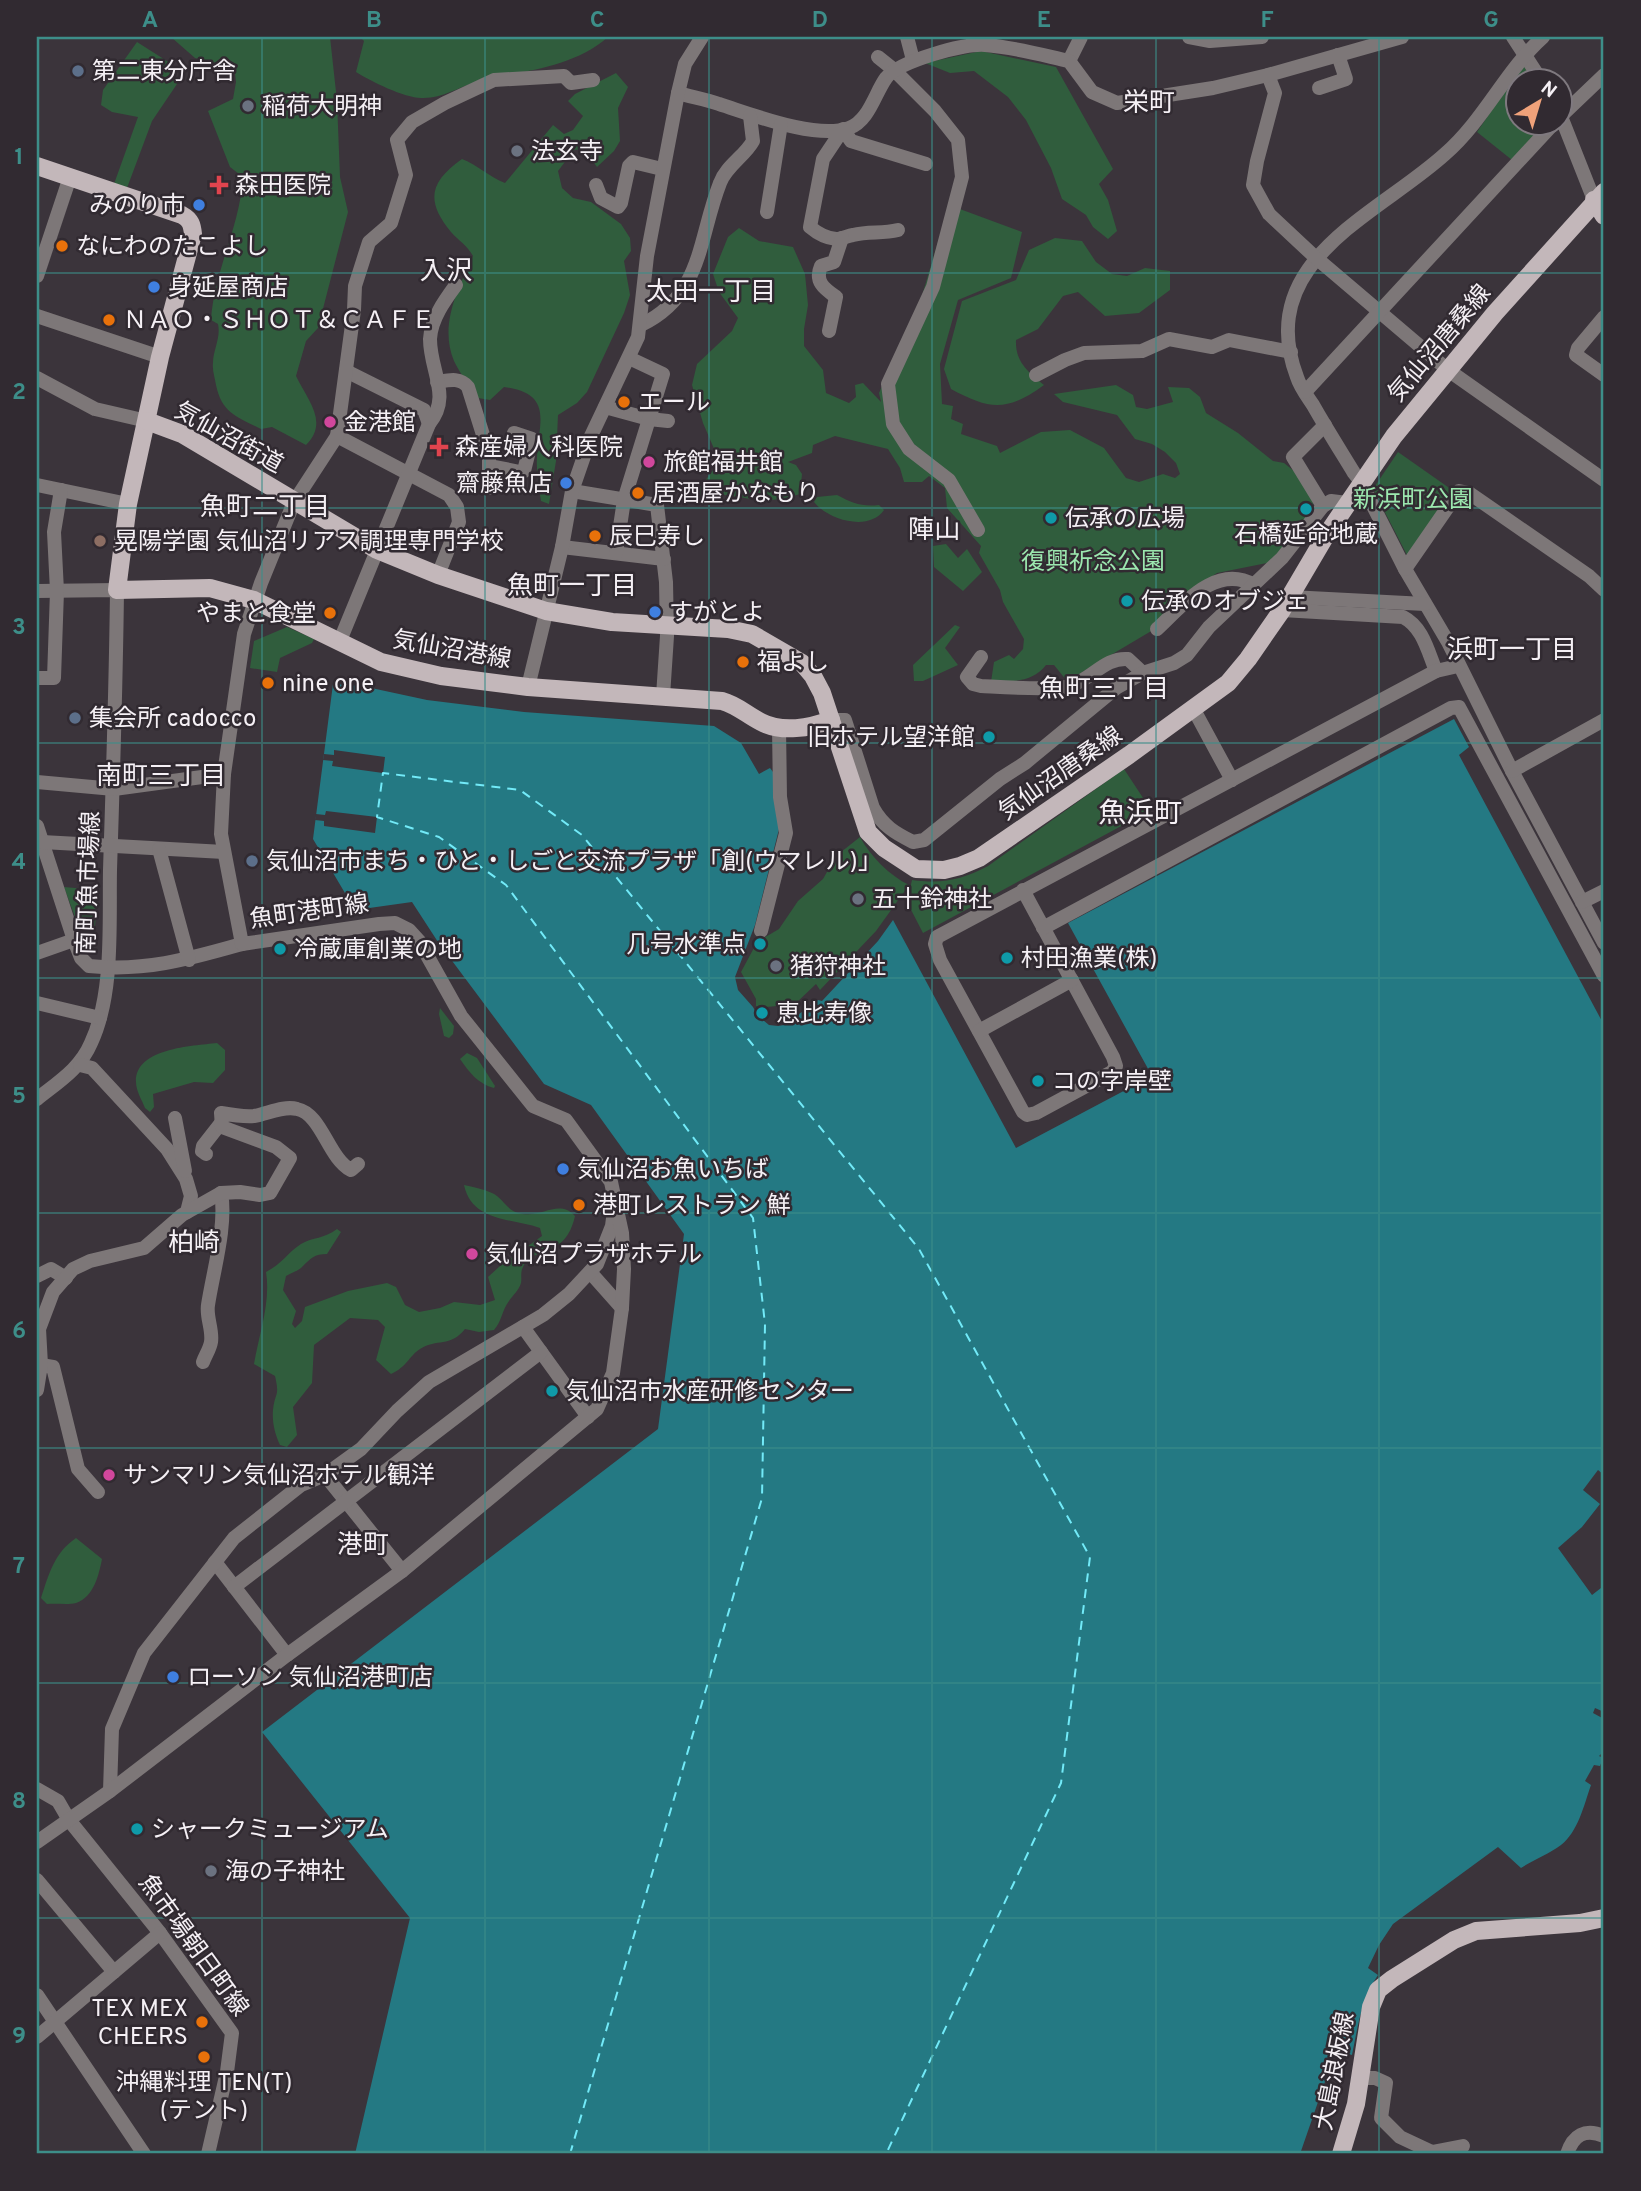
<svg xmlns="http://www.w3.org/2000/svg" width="1641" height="2191" viewBox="0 0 1641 2191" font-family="Overpass,'Noto Sans JP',sans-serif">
  <rect width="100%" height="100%" fill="#3b343b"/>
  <g fill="#305d3d">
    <path d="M171,37h159l7,64 3,76 8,35 -30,116 -12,13 -10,35c12,25 33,46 10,69l-34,-18 -11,2c-23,-12 -39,-15 -45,-44 -1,-7 -4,-15 -3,-22 0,-13 8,-25 5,-39l-7,-4c3,-49 29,-93 32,-143l-13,-10 -22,-56 25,-12 3,-17 -1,-9 -15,-9 -25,-6z"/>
    <path d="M360,37h248c-37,32 -85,33 -131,45 -19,5 -35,17 -56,16 -16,0 -51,-17 -65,-26l8,-31z"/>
    <polygon points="137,42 170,63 177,84 152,121 127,188 114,184 138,117 112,112 101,105 103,90"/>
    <polygon points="981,51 1056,67 1113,169 1099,184 1108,200 1117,231 1108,239 1093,227 1086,215 1062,199 1051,168 1026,120 1008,97 974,71 950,73 925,63"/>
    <polygon points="1522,66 1527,67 1535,80 1518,80 1518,122 1546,123 1512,160 1477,132"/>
    <path d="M616,73l12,14 -10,21 2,33 -6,10 -17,16 -13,-18 -10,1 -16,21 4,17 11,10 18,4 30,22 9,14 1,13 -7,10 6,34 -6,18 -37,79 -10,11 -19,12 -2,46 -7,43 -8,-3c-2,-14 -5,-29 -4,-44 1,-33 18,-63 -33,-70l-14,13 -12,-2c-8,-12 -18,-24 -24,-37 -15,-36 4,-72 19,-105 -6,-11 -14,-15 -22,-24 -26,-32 -21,-50 11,-73 16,6 27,18 43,24l48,-58 11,9 9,-4 10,-14 -15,-15 7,-7z"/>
    <path d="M949,205l73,27 -11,46 -53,22 -18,64 2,40 11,2 -2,13 12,5 -2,10 36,12 3,7 41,-21 29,-2 34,18 22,30 13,4 24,-8 12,4 5,-4 -4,-11 -11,-11 -13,-8 -17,-5 -18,-24 -54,-13 -9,-8 62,-9 17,10 3,12 11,2 26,-7 -5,-15 21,1 11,9 6,16 32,20 35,28 11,2 10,8 19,29 -1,11 -34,46 -11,6 -50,10 -24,16 -40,41 -86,51 -13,-16h-8c-14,18 -34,16 -55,17l3,-20 15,-7 5,4 9,-10 1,-10 -21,-37 -3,-12 -21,-37 2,-7 -34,-38 -2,-20 -16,-12 -7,6h-18l-4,-14 -12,-19 -53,-13 -22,9 -1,8 -24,9 8,3 6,9 -2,20c-35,12 -50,3 -85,0l-3,-6 -10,15 -5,-3 -3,-5 20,-26 1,-18 -12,-28 -11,-38 5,-21 35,-33 6,-13 -19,-26 -6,-18 15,-37 11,-9 20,13 34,6 12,27 3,31 -4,24v17l19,24 3,23 23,10 7,-6 -1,-12 8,-2 18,19 -2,-9 42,-94z"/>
    <path d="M1055,238l27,3 14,21 16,12 15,2 18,-8 25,3v19l-31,23 -34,3 -27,-24 -15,4 -25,33 -22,11c-1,22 12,32 28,45 -37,27 -54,25 -93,4l-7,-20 18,-68 54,-21 13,-30z"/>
    <polygon points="1398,452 1455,492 1407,555 1373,489"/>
    <path d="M837,495c15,8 25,12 42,10l5,5c-15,22 -56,10 -70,-8l3,-5z"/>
    <polygon points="946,544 958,558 967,549 982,572 963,591 934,567 933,546"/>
    <polygon points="955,625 960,627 945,648 958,665 923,681 914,681 913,665"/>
    <polygon points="287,627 314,639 312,643 280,658 277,672 250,668 254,641"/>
    <path d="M1124,769l27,41 -228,123 -16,-31 5,-22c31,4 49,0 76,-14z"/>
    <path d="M860,837c11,20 29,38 49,48l-33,46 -56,59 -4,-6 -21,20c-12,0 -28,5 -39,2v-7l-15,-27 14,-26 7,-7 17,-10 19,-28 25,-22 13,-23z"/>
    <polygon points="64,887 98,890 93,950 87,950"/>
    <polygon points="440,1008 454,1026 453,1034 449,1038 444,1036 439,1014"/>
    <path d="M217,1043l8,7v20l-12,13 -19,-1 -41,12 1,13 -4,5 -5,-4c-3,-8 -9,-17 -9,-26 -1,-34 56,-36 81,-39z"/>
    <path d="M467,1053l10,5 18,28 -1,2c-16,-4 -25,-16 -34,-29z"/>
    <path d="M464,1185c9,2 19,4 28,8 13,6 14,19 31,21 20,3 36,-15 52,2 -10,44 -40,28 -52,51 -3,5 -1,11 -2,16 -2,7 -8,12 -12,18 -7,9 -7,20 -15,29l-15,2 -14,-3c-15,19 -28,9 -45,20 -12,8 -12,17 -29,25l-15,-14 9,-33 -7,-7 -28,-2 -36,27 -2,38 -19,24 4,28 -10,12 -7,-2c-5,-11 -8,-22 -7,-35 2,-18 7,-13 2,-34l-21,-12c5,-30 17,-62 12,-92 16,-8 21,-19 35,-28 12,-7 23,-5 36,-15l4,3 -14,22c-13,0 -16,4 -25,13 -4,4 -11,6 -16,9l-3,14 13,21 -4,13 3,4 7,-7 3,-14 43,-16 39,-8 9,4 9,18 14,7 21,-4 14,-6 26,3 15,-5 -7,-23 12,-11 42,-30 -2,-8c-29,-10 -68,-6 -76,-43z"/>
    <path d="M76,1538l26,21c-3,15 -8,38 -26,44 -8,2 -20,0 -29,1l-6,-6c8,-24 13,-45 35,-60z"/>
  </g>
  <path fill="#247983" d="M333,684l29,2 65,14 97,12 190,14 27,17 18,31 11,-6 3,4 6,57 -24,96 -20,52 3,13 15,17 5,9 11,9 9,1 12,-2 5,-7 23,-17 4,1 56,-60 15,-21 123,228 136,-72 -84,-153 386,-204 15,28 -10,8 145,270v450l-6,-5 -15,20 17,14 -18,23 -24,21 34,47 9,-7 3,3v121l-9,-4 -2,5 11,6v32l-5,5 4,2 -3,8 -6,-1 -9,16 6,4c-7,20 -13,47 -30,60 -12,9 -28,15 -40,23l-23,-21 -105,77 -14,21 -11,23 10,7c-17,25 -20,51 -26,80l-16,-5 -36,104h-945l55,-236 -148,-186 396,-303 26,-195 -93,-129 -47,-21 -106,-142 -26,-40 -57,8 -42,-71z"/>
  <g fill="#3b343b">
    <polygon points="334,750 385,757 383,773 332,766 333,761 323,760 324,754 334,755"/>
    <polygon points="326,811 377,817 375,833 324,826 324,821 315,820 316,814 325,815"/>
  </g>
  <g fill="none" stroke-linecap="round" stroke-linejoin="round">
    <polyline stroke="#72eaf8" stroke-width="2" stroke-dasharray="9 7" stroke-linecap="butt" points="570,2154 762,1498 765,1324 753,1218 506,885 439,837 377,817 383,773 520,790 582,835 919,1249 1090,1557 1061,1783 886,2154"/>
    <g stroke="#7d7778" stroke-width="14">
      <polyline points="907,37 913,60"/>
      <polyline points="1189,37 1210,41 1262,37"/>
      <polyline points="1513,37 1541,80"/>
      <path d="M1543,37c-38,34 -58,82 -98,117 -67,61 -192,107 -148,223 3,10 10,19 16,28 13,23 27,45 41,68l7,9 44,87 43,73 64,129 92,172"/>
      <polyline points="878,57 893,69 935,111 958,140 962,177 933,287 888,384 893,424 909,449 949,480 978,530"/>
      <polyline points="1069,61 1081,37"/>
      <polyline points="1268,75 1275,93 1257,161 1253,185 1269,214 1315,257 1448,370 1604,480"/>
      <polyline points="1319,88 1346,79 1338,55"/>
      <path d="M678,93c13,4 28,6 41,11 32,10 97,36 130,24 20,-7 26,-35 37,-50 13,-17 79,-35 99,-33 29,2 57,10 84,16l23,31 25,11 96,-15 55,-13 134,-38"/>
      <polyline points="1560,114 1594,200"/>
      <polyline points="1560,117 1604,75"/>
      <polyline points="596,185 601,198 618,207 621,203 629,166 633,162 662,169"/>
      <polyline points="767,212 781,124"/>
      <path d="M898,230c-16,4 -29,1 -45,5 -6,1 -11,4 -17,4 -10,-1 -19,-6 -26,-12l13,-68 20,-30 8,12 75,23"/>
      <polyline points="37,276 70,177"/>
      <polyline points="37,316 160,357"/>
      <polyline points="1604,317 1578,348 1576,355 1604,375"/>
      <path d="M641,325c62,-30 57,-86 79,-142 6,-17 25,-27 33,-42l-3,-25"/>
      <path d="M829,331l7,-34c-11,-8 -22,-15 -15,-31l13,-4 8,-24"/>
      <polyline points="346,371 424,410 429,424"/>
      <polyline points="1036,375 1065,360 1084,353 1142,351 1169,339 1212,347 1229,340 1291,352"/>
      <polyline points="37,378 95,409 147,421"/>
      <path d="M437,382c12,-2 23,-5 31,5l21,67v34"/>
      <polyline points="1305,392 1555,122"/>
      <polyline points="605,407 649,419 668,421"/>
      <polyline points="337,436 449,495 457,507 459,522 438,575"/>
      <polyline points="490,466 520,472 524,471 532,439 514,433"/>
      <polyline points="37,485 128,504"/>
      <polyline points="572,491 657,505 666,582 667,636 663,696"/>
      <polyline points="1323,506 1293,457 1325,425"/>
      <polyline points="562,547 664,559"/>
      <polyline points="616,553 624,500 663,374 629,358"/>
      <polyline points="1405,569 1459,491 1469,493 1589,576 1604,590"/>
      <path d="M37,591l80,-1c-1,93 -4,187 -7,280 -1,54 4,124 -19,173 -11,26 -33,39 -54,56"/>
      <polyline points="1290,597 1425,604"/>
      <path d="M1282,610l121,7c20,10 25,35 33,54"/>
      <path d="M1157,629c26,-24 59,-66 97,-44"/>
      <path d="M339,643l90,-219c23,-28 1,-52 1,-85 1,-20 15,-39 26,-54"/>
      <path d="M981,657l-14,20 6,7 8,2c20,1 73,5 89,0 22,-7 35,-29 58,-27l15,14"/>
      <polyline points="37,678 54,678 57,591 54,532 61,490"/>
      <polyline points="528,687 562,547 572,491 591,436 638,337 647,256 678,93 685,64 702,37"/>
      <polyline points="1193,708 1232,780"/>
      <path d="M831,720h14l28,88c10,18 22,25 40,34l11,-2 76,-61 25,-16 91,-75 27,-15 31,-10 13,-8 22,-28 73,-69 41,-52 8,-5 16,2"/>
      <polyline points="1512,771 1604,720"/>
      <polyline points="37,782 114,789 224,774"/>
      <path d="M37,826l37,114 7,18 8,8c56,6 100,-7 153,-22"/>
      <polyline points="42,842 224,852"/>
      <polyline points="159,849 189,960"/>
      <polyline points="1023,890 1113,1057 1116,1066 1112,1072 1036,1113 1027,1115 1023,1112 940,960 935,944 937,937 1436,671 1458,666"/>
      <polyline points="1582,902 1604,891"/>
      <polyline points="1043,928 1451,708 1459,707 1604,976"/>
      <polyline points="761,931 786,833 780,797 779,727"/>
      <polyline points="37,953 74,940"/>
      <polyline points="37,1003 100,1018"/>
      <polyline points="979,1031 1072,980"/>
      <polyline points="80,1065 92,1068 167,1149 186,1179 191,1196 187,1212"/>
      <polyline points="175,1118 185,1171"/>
      <polyline points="206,1154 202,1151 203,1146 221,1123"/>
      <polyline points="590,1272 622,1308"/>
      <polyline points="37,1276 51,1269 66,1278"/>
      <polyline points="523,1327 588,1417"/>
      <path d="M203,1362c2,-6 7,-13 8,-20 2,-12 -5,-25 -3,-37 5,-33 19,-80 13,-112"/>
      <polyline points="41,1365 53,1367 78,1469 98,1492"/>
      <path d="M37,1390l4,-25 -2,-36 14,-37 20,-23 17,-8 54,-13 38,-33 39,-22 19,-1 20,3 10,-2 20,-35 -14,-11 -54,-20 -1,-14c11,2 22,4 33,3 13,-2 30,-11 43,-7 25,5 31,49 54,61l7,-6"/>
      <polyline points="325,1475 402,1571"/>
      <polyline points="215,1562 287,1655"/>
      <polyline points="234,1587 541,1352"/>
      <polyline points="37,1789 58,1801 69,1820 160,1933 232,2033 227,2072 208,2154"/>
      <polyline points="110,1791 112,1729 144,1653 234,1538 301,1485 325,1475 361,1449 397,1411 429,1382 543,1315 569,1294 597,1264 612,1226 614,1211"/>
      <polyline points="37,1842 110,1791 287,1655 402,1571 597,1409 613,1373 622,1308 624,1269 622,1233 611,1182 566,1120 533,1106 461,1016 419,941 409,930 395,923 379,924 242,944 221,834 224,774 244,634 261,583 294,502 337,436 354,310 355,286 369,242 391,223 406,175 397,140 412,122 445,103 494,80 564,76 571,83 593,80"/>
      <polyline points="37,1880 114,1972"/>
      <polyline points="37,1995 144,2154"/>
      <polyline points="37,2037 160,1933"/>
      <polyline points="1360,2078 1375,2078 1386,2083 1381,2118 1400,2137 1432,2152 1463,2146"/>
      <path d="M1567,2154c6,-19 18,-26 37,-18"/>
    </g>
    <g stroke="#c3b7ba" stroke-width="18">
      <path d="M37,166l145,49c9,5 10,10 11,19l-33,123 -32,147 -11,86 93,-2 44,12 127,62 60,14 87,11 194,14c15,4 25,14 39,21 21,11 49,6 70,-2"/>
      <polyline points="1594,200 1604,216"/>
      <polyline points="147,421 182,434 377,550 438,575 546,611 612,622 728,629 752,634 802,663 813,676 822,693 868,832 884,848 916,869 944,870 960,866 979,858 1129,755 1228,683 1248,659 1282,610 1325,537 1394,436 1495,313 1604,192"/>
      <polyline points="1341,2154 1356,2104 1371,2007 1378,1990 1392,1979 1454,1940 1476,1931 1580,1923 1604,1918"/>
    </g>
  </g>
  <path fill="none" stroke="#3d8e89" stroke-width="2" stroke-opacity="0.55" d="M262,37v2117M485,37v2117M709,37v2117M932,37v2117M1156,37v2117M1379,37v2117M37,273h1567M37,508h1567M37,743h1567M37,978h1567M37,1213h1567M37,1448h1567M37,1683h1567M37,1918h1567"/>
  <g fill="#5c6f8a" stroke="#312a31" stroke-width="2.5">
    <circle cx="78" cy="71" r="7"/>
    <circle cx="75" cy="718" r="7"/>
    <circle cx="252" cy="861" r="7"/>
  </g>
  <g fill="#6b7280" stroke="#312a31" stroke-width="2.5">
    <circle cx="248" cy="106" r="7"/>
    <circle cx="517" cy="151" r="7"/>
    <circle cx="858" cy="899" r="7"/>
    <circle cx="776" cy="966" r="7"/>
    <circle cx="211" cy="1871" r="7"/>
  </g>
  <g fill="#e0444e" stroke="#312a31" stroke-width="2.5">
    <path d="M215.5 174.5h7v7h7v7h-7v7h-7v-7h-7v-7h7z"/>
    <path d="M435.5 436.5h7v7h7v7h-7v7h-7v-7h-7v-7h7z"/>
  </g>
  <g fill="#3f7fe0" stroke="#312a31" stroke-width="2.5">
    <circle cx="199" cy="205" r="7"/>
    <circle cx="154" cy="287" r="7"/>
    <circle cx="566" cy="483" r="7"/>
    <circle cx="655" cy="612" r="7"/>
    <circle cx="563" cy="1169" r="7"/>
    <circle cx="173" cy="1677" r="7"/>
  </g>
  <g fill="#e8710a" stroke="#312a31" stroke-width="2.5">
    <circle cx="62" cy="246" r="7"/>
    <circle cx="109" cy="320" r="7"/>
    <circle cx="624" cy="402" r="7"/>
    <circle cx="638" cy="493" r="7"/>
    <circle cx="595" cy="536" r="7"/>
    <circle cx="330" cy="613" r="7"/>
    <circle cx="743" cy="662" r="7"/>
    <circle cx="268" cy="683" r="7"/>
    <circle cx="579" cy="1205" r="7"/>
    <circle cx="202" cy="2022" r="7"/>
    <circle cx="204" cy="2057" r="7"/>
  </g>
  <g fill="#d1479c" stroke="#312a31" stroke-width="2.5">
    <circle cx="330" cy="422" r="7"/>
    <circle cx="649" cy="462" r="7"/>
    <circle cx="472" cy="1254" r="7"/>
    <circle cx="109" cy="1475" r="7"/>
  </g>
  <g fill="#0f9aa8" stroke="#312a31" stroke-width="2.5">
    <circle cx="1306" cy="509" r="7"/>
    <circle cx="1051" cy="518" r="7"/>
    <circle cx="1127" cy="601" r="7"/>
    <circle cx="989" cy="737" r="7"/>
    <circle cx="760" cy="944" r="7"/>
    <circle cx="280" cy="949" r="7"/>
    <circle cx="1007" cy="958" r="7"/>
    <circle cx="762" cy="1013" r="7"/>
    <circle cx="1038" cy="1081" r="7"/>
    <circle cx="552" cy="1391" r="7"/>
    <circle cx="137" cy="1829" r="7"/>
  </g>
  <circle fill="#8d6e63" stroke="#312a31" stroke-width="2.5" cx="100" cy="541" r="7"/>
  <g text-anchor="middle" stroke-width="5" stroke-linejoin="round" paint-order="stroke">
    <g font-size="24" fill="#f5f0f5" stroke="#312a31" text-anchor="start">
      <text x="92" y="79">第二東分庁舎</text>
      <text x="262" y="114">稲荷大明神</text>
      <text x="531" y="159">法玄寺</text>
      <text x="235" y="193">森田医院</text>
      <text x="185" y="213" text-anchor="end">みのり市</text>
      <text x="76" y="254">なにわのたこよし</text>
      <text x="168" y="295">身延屋商店</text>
      <text x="123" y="328">ＮＡＯ・ＳＨＯＴ＆ＣＡＦＥ</text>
      <text x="638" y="410">エール</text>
      <text x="344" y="430">金港館</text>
      <text x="455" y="455">森産婦人科医院</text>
      <text x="663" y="470">旅館福井館</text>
      <text x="552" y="491" text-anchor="end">齋藤魚店</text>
      <text x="652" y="501">居酒屋かなもり</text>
      <text x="1065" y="526">伝承の広場</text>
      <text x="1306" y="542" text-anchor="middle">石橋延命地蔵</text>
      <text x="609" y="544">辰巳寿し</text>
      <text x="114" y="549">晃陽学園 気仙沼リアス調理専門学校</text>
      <text x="1141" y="609">伝承のオブジェ</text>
      <text x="669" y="620">すがとよ</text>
      <text x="316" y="621" text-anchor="end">やまと食堂</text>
      <text x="757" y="670">福よし</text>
      <text x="282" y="691">nine one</text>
      <text x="89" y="726">集会所 cadocco</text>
      <text x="975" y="745" text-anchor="end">旧ホテル望洋館</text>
      <text x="266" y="869">気仙沼市まち・ひと・しごと交流プラザ「創(ウマレル)」</text>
      <text x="872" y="907">五十鈴神社</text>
      <text x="746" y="952" text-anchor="end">几号水準点</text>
      <text x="294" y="957">冷蔵庫創業の地</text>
      <text x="1021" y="966">村田漁業(株)</text>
      <text x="790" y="974">猪狩神社</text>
      <text x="776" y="1021">恵比寿像</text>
      <text x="1052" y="1089">コの字岸壁</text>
      <text x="577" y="1177">気仙沼お魚いちば</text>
      <text x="593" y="1213">港町レストラン 鮮</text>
      <text x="486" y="1262">気仙沼プラザホテル</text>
      <text x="566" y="1399">気仙沼市水産研修センター</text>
      <text x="123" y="1483">サンマリン気仙沼ホテル観洋</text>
      <text x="187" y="1685">ローソン 気仙沼港町店</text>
      <text x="151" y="1837">シャークミュージアム</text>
      <text x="225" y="1879">海の子神社</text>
      <text x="188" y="2016" text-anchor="end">TEX MEX<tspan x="188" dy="28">CHEERS</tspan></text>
      <text x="204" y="2090" text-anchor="middle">沖縄料理 TEN(T)<tspan x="204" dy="28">(テント)</tspan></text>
    </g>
    <g font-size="24" fill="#f5f0f5" stroke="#312a31">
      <text transform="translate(1439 343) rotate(-50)" y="8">気仙沼唐桑線</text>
      <text transform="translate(229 437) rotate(29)" y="8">気仙沼街道</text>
      <text transform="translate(452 649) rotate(10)" y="8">気仙沼港線</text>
      <text transform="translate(1060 773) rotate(-35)" y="8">気仙沼唐桑線</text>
      <text transform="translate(88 883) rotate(-88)" y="8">南町魚市場線</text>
      <text transform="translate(309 911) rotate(-8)" y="8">魚町港町線</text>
      <text transform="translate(194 1945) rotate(54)" y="8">魚市場朝日町線</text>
      <text transform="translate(1334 2071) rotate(-79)" y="8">大島浪板線</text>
    </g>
    <g font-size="24" fill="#9ce8af" stroke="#312a31">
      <text x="1413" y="507">新浜町公園</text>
      <text x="1093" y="569">復興祈念公園</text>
    </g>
    <g font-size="26" fill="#f5f0f5" stroke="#312a31">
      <text x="1149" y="111">栄町</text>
      <text x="446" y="279">入沢</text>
      <text x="711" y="300">太田一丁目</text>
      <text x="265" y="515">魚町二丁目</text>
      <text x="934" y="538">陣山</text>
      <text x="572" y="594">魚町一丁目</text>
      <text x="1512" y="658">浜町一丁目</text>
      <text x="1104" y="697">魚町三丁目</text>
      <text x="161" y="784">南町三丁目</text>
      <text x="194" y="1251">柏崎</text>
      <text x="363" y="1553">港町</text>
    </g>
    <g font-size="28" fill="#f5f0f5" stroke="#312a31">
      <text x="1140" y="822">魚浜町</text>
    </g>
  </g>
  <rect width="1641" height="2191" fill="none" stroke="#312a31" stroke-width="77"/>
  <g transform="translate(1539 102) rotate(38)"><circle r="33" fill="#312a31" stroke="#7f797f" stroke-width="2"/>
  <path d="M0-5L12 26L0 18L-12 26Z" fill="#f0a27a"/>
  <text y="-10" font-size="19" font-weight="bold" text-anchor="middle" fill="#f5f0f5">N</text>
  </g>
  <rect x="38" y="38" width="1564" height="2114" fill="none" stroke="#3d8e89" stroke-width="2.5"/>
  <g font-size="23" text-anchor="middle" font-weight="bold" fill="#3d8e89">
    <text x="150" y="27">A</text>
    <text x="374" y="27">B</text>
    <text x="597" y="27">C</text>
    <text x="820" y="27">D</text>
    <text x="1044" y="27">E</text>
    <text x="1267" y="27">F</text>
    <text x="1491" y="27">G</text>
    <text x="19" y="164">1</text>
    <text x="19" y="399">2</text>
    <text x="19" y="634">3</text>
    <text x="19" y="869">4</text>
    <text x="19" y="1103">5</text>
    <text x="19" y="1338">6</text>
    <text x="19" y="1573">7</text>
    <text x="19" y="1808">8</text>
    <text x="19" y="2043">9</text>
  </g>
</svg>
